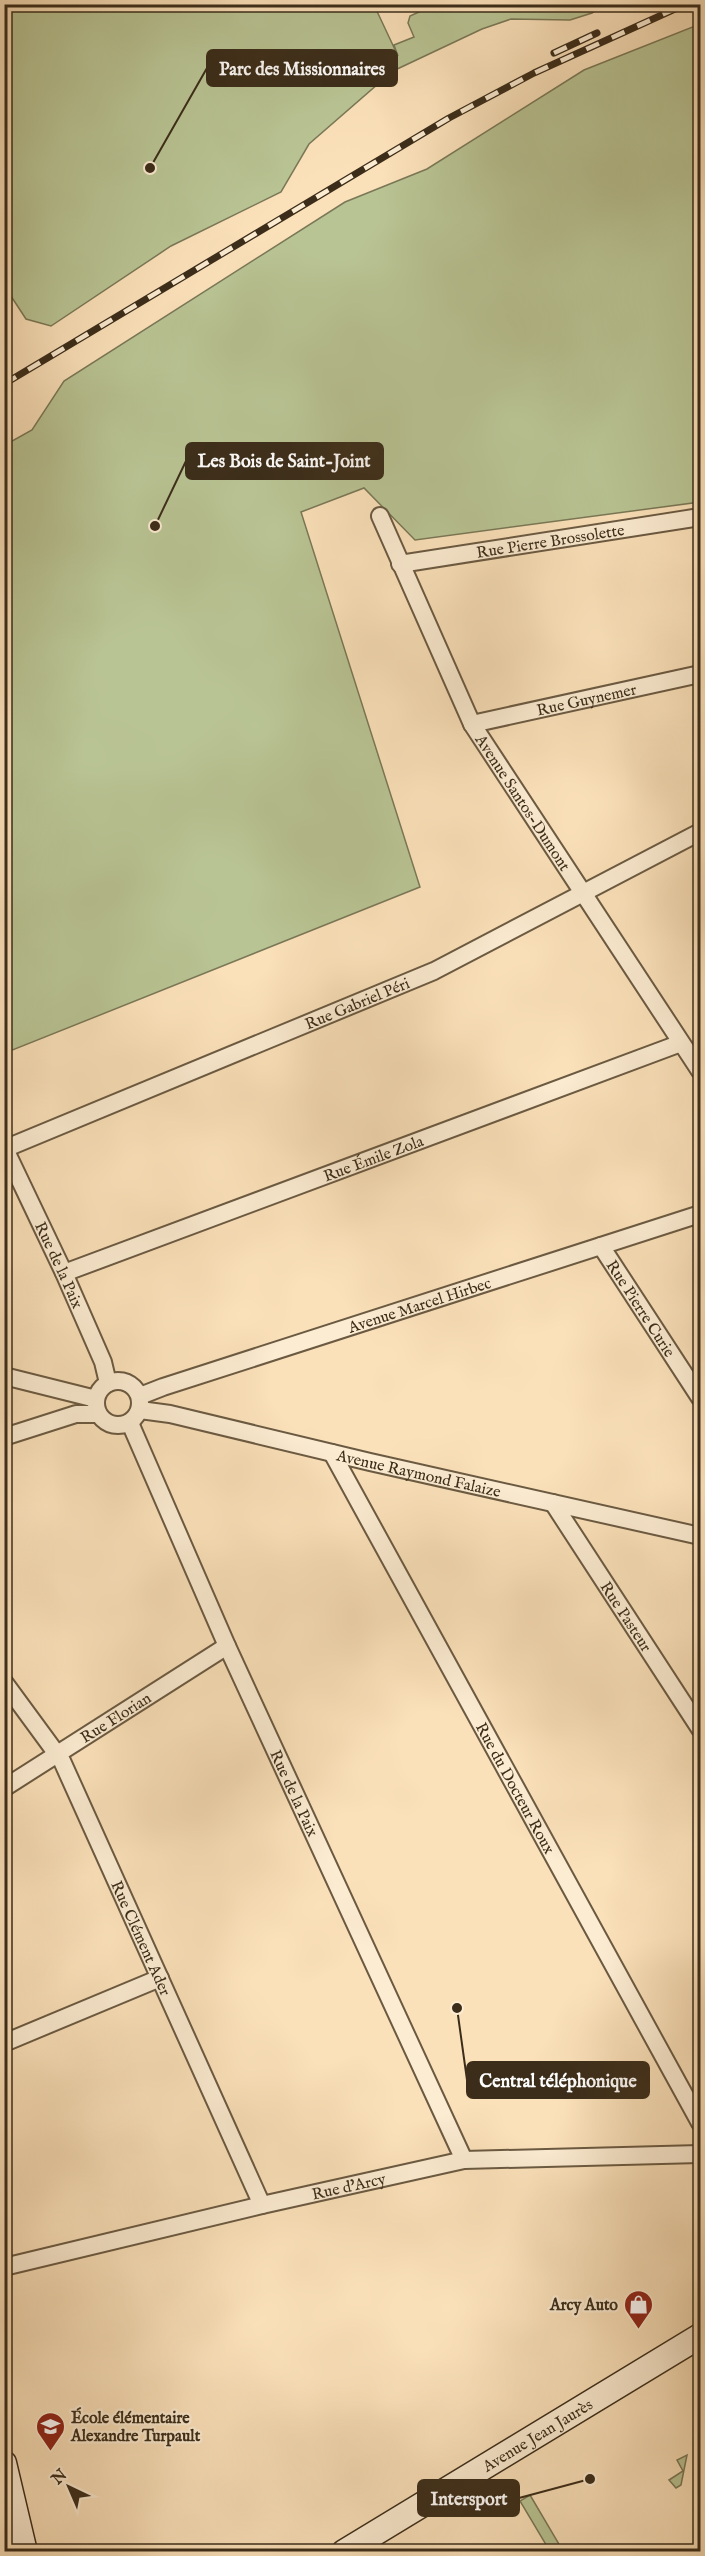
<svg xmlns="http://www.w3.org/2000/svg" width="705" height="2556" viewBox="0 0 705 2556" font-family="'IM FELL English',serif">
  <rect width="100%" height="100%" fill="#fbe1ba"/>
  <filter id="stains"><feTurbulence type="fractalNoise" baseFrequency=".00333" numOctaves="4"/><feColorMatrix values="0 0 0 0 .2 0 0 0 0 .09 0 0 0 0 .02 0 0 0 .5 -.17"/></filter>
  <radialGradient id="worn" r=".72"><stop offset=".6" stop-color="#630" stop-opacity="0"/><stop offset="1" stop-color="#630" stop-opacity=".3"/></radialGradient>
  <g fill="#b9c494" stroke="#7a7857" stroke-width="1.5">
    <polygon points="4,5 374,5 398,56 394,45 414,37 408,23 410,16 421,11 419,5 603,5 592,13 570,20 511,19 482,29 393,71 309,144 281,192 171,246 51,326 26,319 5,287"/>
    <polygon points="700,24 700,502 415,540 364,488 301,512 420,887 5,1053 5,445 32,430 64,381 345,202 427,169 584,70"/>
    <polygon points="687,2455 681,2485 676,2488 669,2480 683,2471 677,2460"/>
    <polygon points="530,2495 563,2551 551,2551 548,2548 520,2501"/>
  </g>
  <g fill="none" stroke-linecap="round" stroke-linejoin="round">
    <defs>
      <g id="street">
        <path id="s1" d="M380,516l92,208 228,347"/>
        <path id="s2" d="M400,564l300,-47"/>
        <path id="s3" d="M472,724l228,-50"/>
        <path id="s4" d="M4,1149l430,-178 266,-139"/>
        <path id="s5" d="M5,1149l59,124 39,89 5,21"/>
        <path id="s6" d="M601,1246l99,152"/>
        <path id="s7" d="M64,1273l617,-230"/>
        <polyline points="4,1376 96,1399"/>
        <circle cx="118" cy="1403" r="22"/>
        <path id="s8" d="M140,1396l23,-9 537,-173"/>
        <path id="s9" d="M140,1410l30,4 200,48 330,74"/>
        <path id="s10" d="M130,1423l97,223 237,514"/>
        <polyline points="4,1437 76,1414 98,1414"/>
        <path id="s11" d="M332,1453l368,670"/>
        <path id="s12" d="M553,1503l147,226"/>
        <path id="s13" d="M4,1682l58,79 200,444"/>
        <path id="s14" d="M4,1788l223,-142"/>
        <polyline points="4,2043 160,1978"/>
        <path id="s15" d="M4,2267l258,-62 202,-45 236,-6"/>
      </g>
      <g id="secondary">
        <polyline points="4,2463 25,2552"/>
        <path id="s16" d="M344,2552l356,-216"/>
      </g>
    </defs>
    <use href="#street" stroke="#6b5a42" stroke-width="20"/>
    <use href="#secondary" stroke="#3b2d1a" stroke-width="27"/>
    <use href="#street" stroke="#fcecd2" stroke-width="16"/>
    <use href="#secondary" stroke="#fcecd2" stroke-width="24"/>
    <defs>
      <g id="rail">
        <polyline points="554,53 597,33"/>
        <polyline points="4,384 449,118 534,73 686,4"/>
      </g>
    </defs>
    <use href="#rail" stroke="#3b2d1a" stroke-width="7"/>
    <use href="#rail" stroke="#fcecd2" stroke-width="4.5" stroke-dasharray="14" stroke-linecap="butt"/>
  </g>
  <defs>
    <symbol id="shop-pin" viewBox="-11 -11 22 30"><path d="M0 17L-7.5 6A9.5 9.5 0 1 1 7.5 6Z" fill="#8f2418" stroke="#fcecd2"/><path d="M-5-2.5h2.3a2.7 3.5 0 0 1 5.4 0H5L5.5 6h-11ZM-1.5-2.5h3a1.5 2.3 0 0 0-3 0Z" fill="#fff"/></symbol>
    <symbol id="school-pin" viewBox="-11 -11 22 30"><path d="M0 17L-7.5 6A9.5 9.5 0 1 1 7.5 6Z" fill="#8f2418" stroke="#fcecd2"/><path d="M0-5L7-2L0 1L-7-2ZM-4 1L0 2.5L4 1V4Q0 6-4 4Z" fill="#fff"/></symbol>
  </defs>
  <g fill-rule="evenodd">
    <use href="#shop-pin" x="622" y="2288" width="33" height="45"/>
    <use href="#school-pin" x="34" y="2410" width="33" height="45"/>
  </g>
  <g text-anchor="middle" stroke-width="4.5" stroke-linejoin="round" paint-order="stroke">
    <g font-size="16" fill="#3b2d1a" stroke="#fcecd2">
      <text dy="6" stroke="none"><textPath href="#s2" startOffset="152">Rue Pierre Brossolette</textPath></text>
      <text dy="6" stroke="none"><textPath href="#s3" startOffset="117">Rue Guynemer</textPath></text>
      <text dy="6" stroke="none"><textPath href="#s1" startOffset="321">Avenue Santos-Dumont</textPath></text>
      <text dy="6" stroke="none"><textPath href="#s4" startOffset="382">Rue Gabriel Péri</textPath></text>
      <text dy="6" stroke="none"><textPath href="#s7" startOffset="330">Rue Émile Zola</textPath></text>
      <text dy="6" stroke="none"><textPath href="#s5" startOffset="128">Rue de la Paix</textPath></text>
      <text dy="6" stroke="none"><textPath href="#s8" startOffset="294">Avenue Marcel Hirbec</textPath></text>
      <text dy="6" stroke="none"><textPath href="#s6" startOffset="74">Rue Pierre Curie</textPath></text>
      <text dy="6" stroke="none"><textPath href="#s9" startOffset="286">Avenue Raymond Falaize</textPath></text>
      <text dy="6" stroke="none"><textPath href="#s12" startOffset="135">Rue Pasteur</textPath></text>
      <text dy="6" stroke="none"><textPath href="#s14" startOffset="132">Rue Florian</textPath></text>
      <text dy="6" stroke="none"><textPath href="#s11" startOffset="382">Rue du Docteur Roux</textPath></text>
      <text dy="6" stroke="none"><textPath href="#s10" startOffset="405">Rue de la Paix</textPath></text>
      <text dy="6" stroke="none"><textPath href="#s13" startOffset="292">Rue Clément Ader</textPath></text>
      <text dy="6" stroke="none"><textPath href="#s15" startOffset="354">Rue d'Arcy</textPath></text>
      <text dy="6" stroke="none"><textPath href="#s16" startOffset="226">Avenue Jean Jaurès</textPath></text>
    </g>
    <g font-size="16" font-weight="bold" fill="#3b2d1a" stroke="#fcecd2" text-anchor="end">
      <text x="618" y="2310">Arcy Auto</text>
      <text x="71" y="2423" text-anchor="start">École élémentaire<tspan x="71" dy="18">Alexandre Turpault</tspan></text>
    </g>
  </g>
  <path fill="none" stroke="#3b2d1a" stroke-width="2" d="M150 168L207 68M155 526L186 461M457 2008L467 2080M590 2479L519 2498"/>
  <g fill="#3b2d1a" stroke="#fcecd2" stroke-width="2">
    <circle cx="150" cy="168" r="6"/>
    <circle cx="155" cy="526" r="6"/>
    <circle cx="457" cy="2008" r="6"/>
    <circle cx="590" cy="2479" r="6"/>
  </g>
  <g fill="#3b2d1a" stroke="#3b2d1a" stroke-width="2">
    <rect x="207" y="50" width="190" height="36" rx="6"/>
    <rect x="186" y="443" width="197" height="36" rx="6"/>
    <rect x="467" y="2062" width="182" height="36" rx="6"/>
    <rect x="418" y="2480" width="101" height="36" rx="6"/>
  </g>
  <g font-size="18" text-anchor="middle" font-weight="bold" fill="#fff">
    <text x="302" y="75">Parc des Missionnaires</text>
    <text x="284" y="467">Les Bois de Saint-Joint</text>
    <text x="558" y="2087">Central téléphonique</text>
    <text x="469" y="2505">Intersport</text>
  </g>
  <rect width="705" height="2556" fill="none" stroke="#fbe1ba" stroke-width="24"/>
  <rect x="6" y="6" width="693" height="2544" fill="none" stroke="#3b2d1a" stroke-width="3"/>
  <rect x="12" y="12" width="681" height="2532" fill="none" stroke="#3b2d1a" stroke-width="1.5"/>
  <g transform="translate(69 2487) rotate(316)" stroke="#fcecd2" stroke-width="4.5" paint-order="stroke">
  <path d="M0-4.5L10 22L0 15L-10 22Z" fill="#3b2d1a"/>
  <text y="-9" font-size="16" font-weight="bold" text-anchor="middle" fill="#3b2d1a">N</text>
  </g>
  <rect width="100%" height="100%" filter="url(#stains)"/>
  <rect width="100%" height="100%" fill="url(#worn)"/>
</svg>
